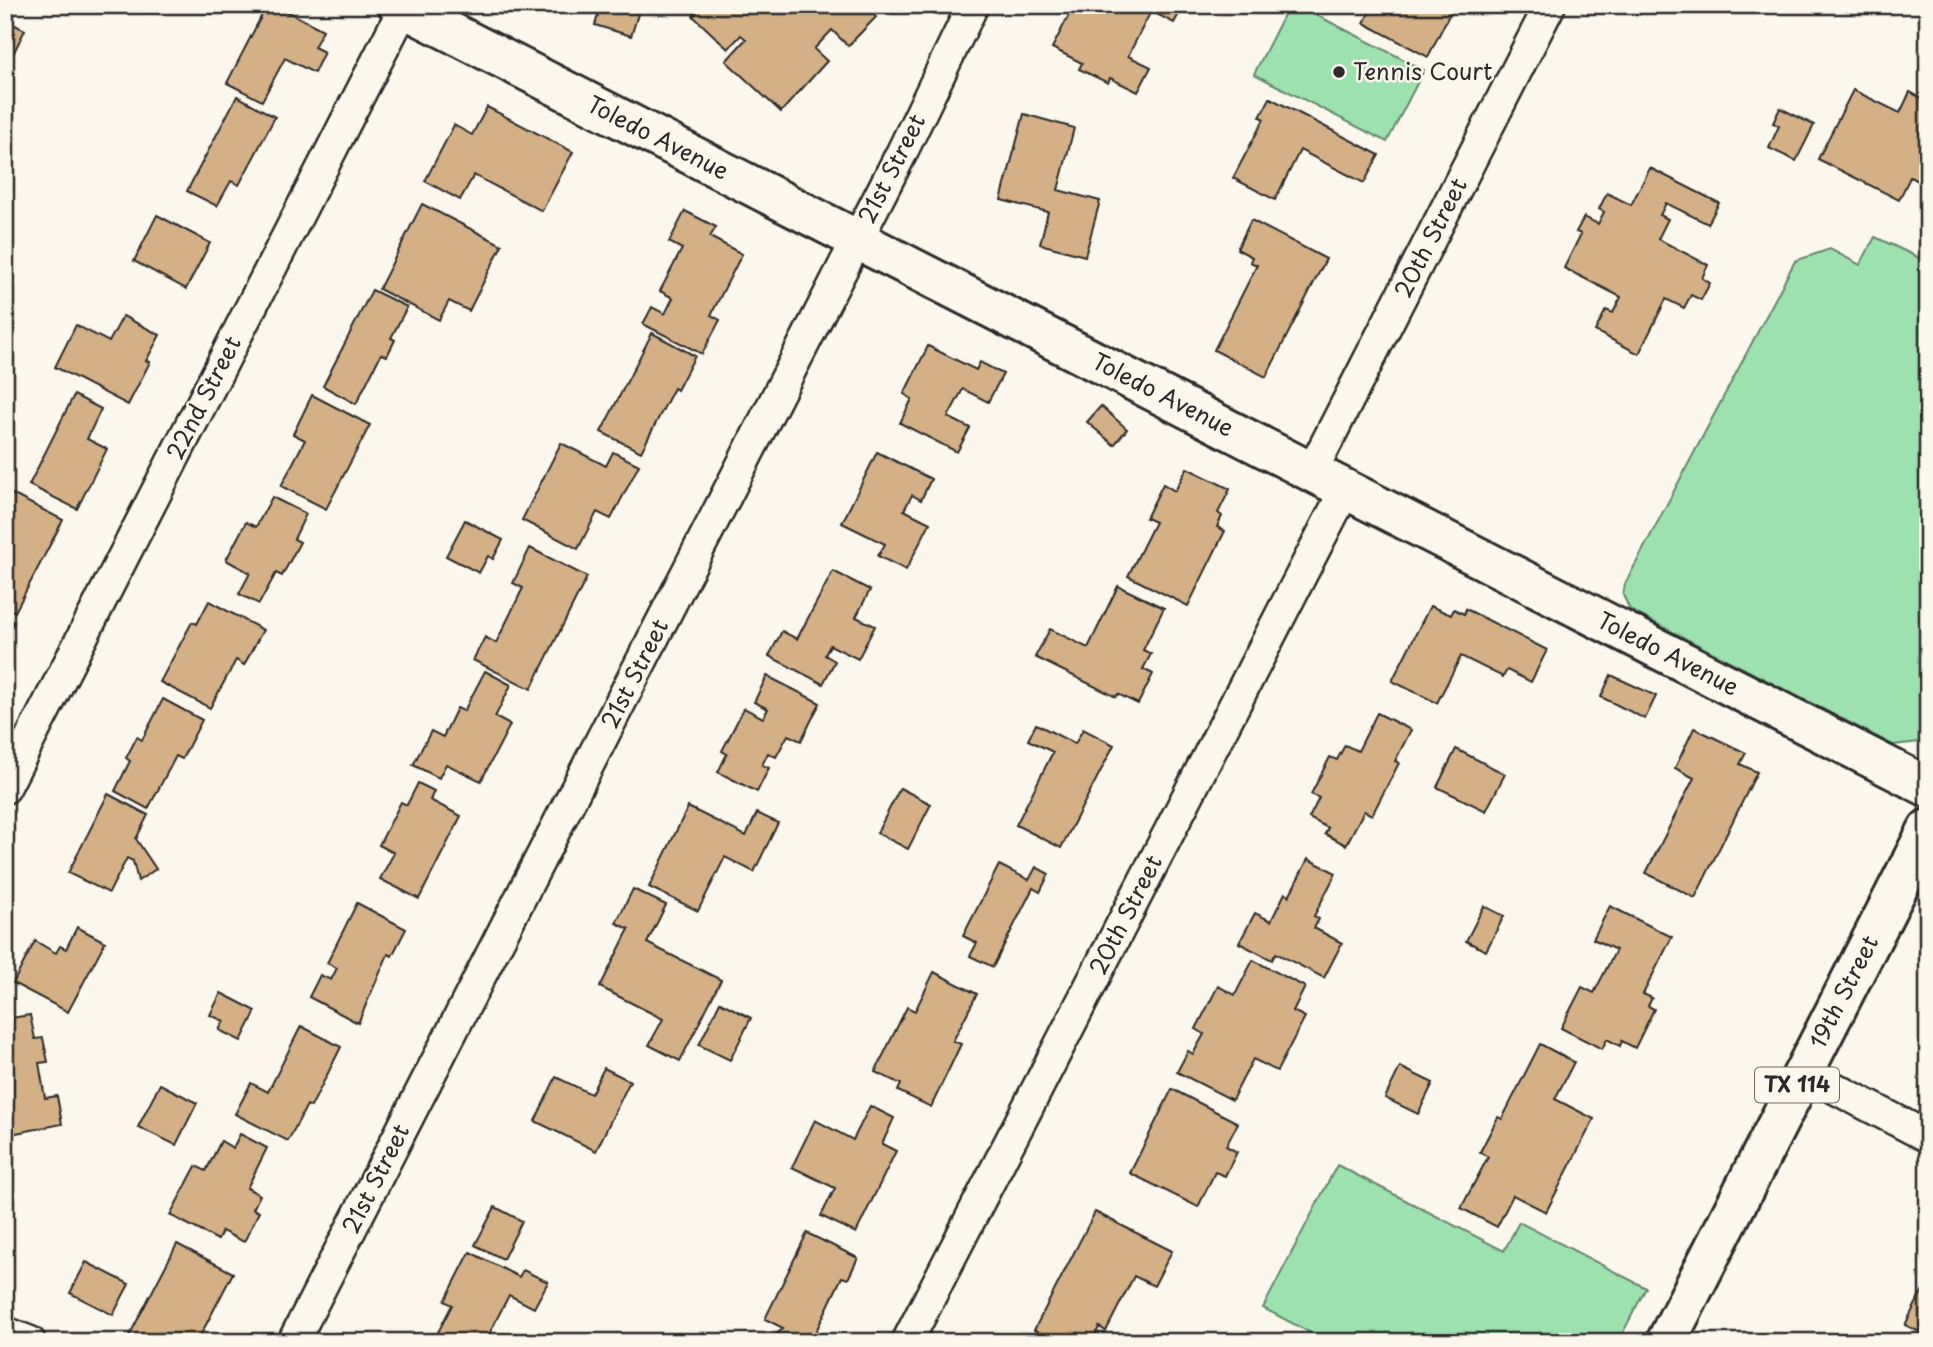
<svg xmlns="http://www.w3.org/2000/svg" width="1933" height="1347" viewBox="0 0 1933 1347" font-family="'Playpen Sans',sans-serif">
  <rect width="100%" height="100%" fill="#fbf7ec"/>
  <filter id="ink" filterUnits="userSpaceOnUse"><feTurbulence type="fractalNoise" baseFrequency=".0143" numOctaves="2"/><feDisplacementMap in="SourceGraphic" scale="14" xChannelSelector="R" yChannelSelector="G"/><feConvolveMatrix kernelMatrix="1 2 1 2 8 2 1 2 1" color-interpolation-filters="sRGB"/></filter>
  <g filter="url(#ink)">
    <g fill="#9de2ae" stroke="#64866c" stroke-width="2">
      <polygon points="1289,5 1297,5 1424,70 1387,142 1254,74"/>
      <polygon points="1875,237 1928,262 1928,725 1919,742 1893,745 1630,610 1623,595 1625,584 1795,261 1830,249 1860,265"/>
      <polygon points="1337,1165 1504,1251 1519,1222 1646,1288 1618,1342 1328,1342 1263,1308"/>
    </g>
    <g fill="#d4b086" stroke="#2b2b2b" stroke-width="2">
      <polygon points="267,5 275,5 323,30 314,47 324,52 314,73 285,58 262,101 227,83"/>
      <polygon points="601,5 641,5 631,36 595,25"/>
      <polygon points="703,5 873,5 869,10 876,17 848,46 832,30 814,49 827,61 781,112 726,61 746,39 741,35 728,49 693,16"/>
      <polygon points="1074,5 1194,5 1191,12 1182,8 1174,23 1151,11 1128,56 1151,67 1138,92 1110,78 1108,83 1079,69 1082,63 1052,48"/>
      <polygon points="1373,5 1454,5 1428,57 1364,23"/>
      <polygon points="5,20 25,30 5,70"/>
      <polygon points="1853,90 1900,113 1910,92 1928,102 1928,186 1910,177 1899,200 1818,159"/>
      <polygon points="237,96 275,117 239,185 231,181 217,206 187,191"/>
      <polygon points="1270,98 1379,155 1364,183 1300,150 1275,200 1233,178 1264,119 1260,117"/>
      <polygon points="487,107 573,152 542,211 474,175 460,200 425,181 454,125 472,135"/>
      <polygon points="1780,108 1814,125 1796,161 1769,148 1779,126 1773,123"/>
      <polygon points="1024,114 1074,128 1058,190 1100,201 1085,256 1040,244 1048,212 1001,200"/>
      <polygon points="1650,168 1719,203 1708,224 1666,203 1660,215 1668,219 1658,239 1708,265 1702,278 1710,283 1701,300 1691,295 1684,308 1666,299 1639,354 1595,331 1606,310 1613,313 1621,297 1564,268 1581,234 1576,232 1584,217 1598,224 1604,212 1599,209 1607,193 1631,205"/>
      <polygon points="422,204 502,245 469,311 449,301 439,320 379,289"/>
      <polygon points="685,211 716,227 710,237 742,254 711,315 720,320 702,354 643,324 652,307 665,314 673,298 660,291 682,249 669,242"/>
      <polygon points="157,215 210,243 186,289 134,261"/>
      <polygon points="1251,220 1326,259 1266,377 1214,350 1257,265 1250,262 1252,257 1237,249"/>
      <polygon points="372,290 407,307 391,338 395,340 387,356 381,354 356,404 323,386"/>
      <polygon points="123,316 160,335 146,361 150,362 128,405 55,367 76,325 109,342"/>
      <polygon points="652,333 695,356 677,390 674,388 641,452 601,432"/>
      <polygon points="928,346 976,370 980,362 1003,374 988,402 963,389 948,417 970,428 957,452 900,423 912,399 904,394"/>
      <polygon points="74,395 101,409 87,439 107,449 77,509 29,485"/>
      <polygon points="312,395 370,425 326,509 281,486 305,440 293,434"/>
      <polygon points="1101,406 1127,429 1114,445 1087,422"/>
      <polygon points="561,443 606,466 613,452 639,465 611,519 597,512 578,549 522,520"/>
      <polygon points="877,452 931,479 921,500 912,495 904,510 930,523 906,570 878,556 885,544 842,523"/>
      <polygon points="1187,468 1230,489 1218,513 1222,516 1217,527 1225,531 1188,606 1128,576 1155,522 1146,518 1163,484 1175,491"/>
      <polygon points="8,492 63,520 15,612 5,607"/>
      <polygon points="272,497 306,514 294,539 300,542 282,576 276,573 259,604 239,594 250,573 226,560 246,522 256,527"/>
      <polygon points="465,520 503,540 493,559 488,556 479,573 446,556"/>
      <polygon points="530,548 587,577 531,689 473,660 485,637 496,643 523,588 513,583"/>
      <polygon points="833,571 870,590 856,617 875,626 858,659 830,645 825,655 835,661 823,684 769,656 782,631 797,639"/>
      <polygon points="1118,586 1164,608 1143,650 1151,654 1143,669 1153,674 1138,704 1118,694 1116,697 1035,657 1050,629 1088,648"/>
      <polygon points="209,601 263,630 244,665 236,660 210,708 160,682 192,622 197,624"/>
      <polygon points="1430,606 1451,615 1454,609 1464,614 1466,609 1547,650 1531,682 1507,670 1503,677 1461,656 1437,703 1392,681"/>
      <polygon points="5,618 14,622 5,639"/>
      <polygon points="485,671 511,685 495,717 510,725 481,781 446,764 439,778 413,765 431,731 443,737 457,708 464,711"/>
      <polygon points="1611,675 1656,696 1645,719 1601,697"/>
      <polygon points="767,676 820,703 801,741 788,735 776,757 768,753 762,765 769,768 757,792 718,772 727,754 722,751 744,708 763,718 768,709 754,702"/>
      <polygon points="163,699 202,720 182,759 176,756 148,809 115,791 130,761 126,758 137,737 142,740"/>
      <polygon points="1377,713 1411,730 1395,761 1399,763 1372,815 1364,811 1346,845 1325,834 1328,828 1309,818 1319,798 1311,794 1330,757 1337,760 1345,745 1358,751"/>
      <polygon points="1036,724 1075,744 1083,729 1114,745 1061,848 1016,825 1053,752 1028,740"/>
      <polygon points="1694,728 1746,753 1740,764 1757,772 1695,898 1646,873 1694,778 1675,768"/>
      <polygon points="1456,749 1505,774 1486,811 1437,787"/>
      <polygon points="418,783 434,791 430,800 461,816 419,899 380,879 394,853 379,845 401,802 407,805"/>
      <polygon points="900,788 931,804 908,849 877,833"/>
      <polygon points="108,794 148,815 136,839 156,869 138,881 133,861 127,858 109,893 68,873"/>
      <polygon points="688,807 746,836 757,813 778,823 754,872 725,857 698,911 649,887"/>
      <polygon points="1308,859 1336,873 1314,916 1319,919 1314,928 1342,943 1324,978 1276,953 1272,960 1239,943 1255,913 1271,921 1285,893 1289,896"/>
      <polygon points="999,865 1029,880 1036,867 1049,874 1040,892 1033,888 993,967 970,956 977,943 963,936"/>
      <polygon points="633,889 666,905 647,943 721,980 680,1061 649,1045 663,1019 600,987 629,929 616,923"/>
      <polygon points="357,903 406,929 392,956 388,954 358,1023 309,997 320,975 331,980 337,968 327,963"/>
      <polygon points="1484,906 1504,916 1486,951 1466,941"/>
      <polygon points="1610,906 1672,937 1643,994 1652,998 1648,1006 1654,1009 1635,1048 1622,1041 1620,1046 1607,1039 1602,1049 1561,1028 1582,987 1594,993 1616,950 1593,939"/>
      <polygon points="77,927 105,942 68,1012 13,983 35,941 56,953 60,946 66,949"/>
      <polygon points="1253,960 1305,987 1293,1011 1305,1017 1277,1071 1253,1059 1232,1100 1177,1072 1188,1051 1193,1054 1204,1034 1196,1029 1218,986 1235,995"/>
      <polygon points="934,972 977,994 953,1041 961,1044 931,1107 898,1091 901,1084 875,1072 907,1007 915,1011"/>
      <polygon points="221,993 256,1011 241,1041 219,1030 224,1021 210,1015"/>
      <polygon points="720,1002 751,1018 730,1060 699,1045"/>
      <polygon points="30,1015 35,1039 43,1038 48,1062 39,1063 45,1098 57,1096 62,1124 6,1135 5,1019"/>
      <polygon points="301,1026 341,1047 311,1107 307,1105 288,1141 235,1114 251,1083 268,1092"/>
      <polygon points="1540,1044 1574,1062 1555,1099 1594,1119 1546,1212 1513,1195 1497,1227 1461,1208 1488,1157 1480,1152 1498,1117 1502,1119"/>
      <polygon points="1400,1067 1433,1083 1418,1114 1385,1098"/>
      <polygon points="604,1068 630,1081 596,1151 535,1121 556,1077 591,1094"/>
      <polygon points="160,1084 197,1103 176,1145 138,1127"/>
      <polygon points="1172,1089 1238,1123 1226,1146 1237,1152 1225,1176 1215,1172 1198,1207 1130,1173"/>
      <polygon points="870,1106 894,1118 882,1144 896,1151 856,1233 821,1216 835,1188 792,1167 815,1120 853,1140"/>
      <polygon points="240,1134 267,1148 247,1188 260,1195 253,1209 259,1212 244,1242 222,1231 218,1240 170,1215 196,1166 206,1171 221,1141 233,1148"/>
      <polygon points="495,1207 522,1221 503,1259 475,1245"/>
      <polygon points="1095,1212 1172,1251 1154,1286 1134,1276 1106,1331 1099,1327 1092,1342 1056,1342 1034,1330"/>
      <polygon points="807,1233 858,1258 848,1279 842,1277 811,1342 777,1342 774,1337 783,1328 765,1319"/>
      <polygon points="177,1244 233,1273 197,1342 140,1342 129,1336"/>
      <polygon points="470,1252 519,1277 523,1270 548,1282 534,1308 509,1295 485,1342 433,1342 452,1305 445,1301"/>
      <polygon points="86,1262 129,1284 113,1315 70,1293"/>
      <polygon points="1928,1280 1928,1336 1905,1325"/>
    </g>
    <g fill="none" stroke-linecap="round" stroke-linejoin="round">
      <defs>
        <g id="street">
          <polyline points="1312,471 1550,5"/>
          <polyline points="5,788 404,8"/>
          <polyline points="1804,1072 1928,1137"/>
          <polyline points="5,1332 30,1342"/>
          <polyline points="293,1342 901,154 973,5"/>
          <polyline points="907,1342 1346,488"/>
        </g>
        <polyline id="secondary" points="398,5 1928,787"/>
        <polyline id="primary" points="1666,1342 1928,829"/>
      </defs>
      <use href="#street" stroke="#2b2b2b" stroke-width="35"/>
      <use href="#secondary" stroke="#2b2b2b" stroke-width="44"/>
      <use href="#primary" stroke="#2b2b2b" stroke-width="44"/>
      <use href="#street" stroke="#fbf7ec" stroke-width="30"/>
      <use href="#secondary" stroke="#fbf7ec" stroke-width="38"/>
      <use href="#primary" stroke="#fbf7ec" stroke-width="38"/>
    </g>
  </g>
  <circle fill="#2b2b2b" stroke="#fbf7ec" stroke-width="2.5" cx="1339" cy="72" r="7"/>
  <g text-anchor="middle" stroke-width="5" stroke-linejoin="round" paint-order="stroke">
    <rect fill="#fbf7ec" stroke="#696865" stroke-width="2" x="1755" y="1067.5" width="84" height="35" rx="5"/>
    <g font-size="21" font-weight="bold" fill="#2b2b2b">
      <text x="1797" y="1092">TX 114</text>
    </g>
    <g font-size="23" fill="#2b2b2b" stroke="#fbf7ec" text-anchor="start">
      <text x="1353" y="80">Tennis Court</text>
    </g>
    <g font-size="23" fill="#2b2b2b" stroke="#fbf7ec">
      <text transform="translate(658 138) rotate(27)" y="8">Toledo Avenue</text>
      <text transform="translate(892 169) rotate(-63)" y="8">21st Street</text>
      <text transform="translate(1431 238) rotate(-63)" y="8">20th Street</text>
      <text transform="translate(1163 395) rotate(27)" y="8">Toledo Avenue</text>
      <text transform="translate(204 398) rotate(-63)" y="8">22nd Street</text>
      <text transform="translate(1668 654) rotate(27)" y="8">Toledo Avenue</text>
      <text transform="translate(635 674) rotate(-63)" y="8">21st Street</text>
      <text transform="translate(1126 915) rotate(-63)" y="8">20th Street</text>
      <text transform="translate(1844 992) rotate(-63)" y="8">19th Street</text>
      <text transform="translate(376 1179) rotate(-63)" y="8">21st Street</text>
    </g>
  </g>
  <rect width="1933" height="1347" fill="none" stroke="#fbf7ec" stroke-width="28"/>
  <rect x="14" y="14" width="1905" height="1319" fill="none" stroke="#2b2b2b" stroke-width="2.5" filter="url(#ink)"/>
</svg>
